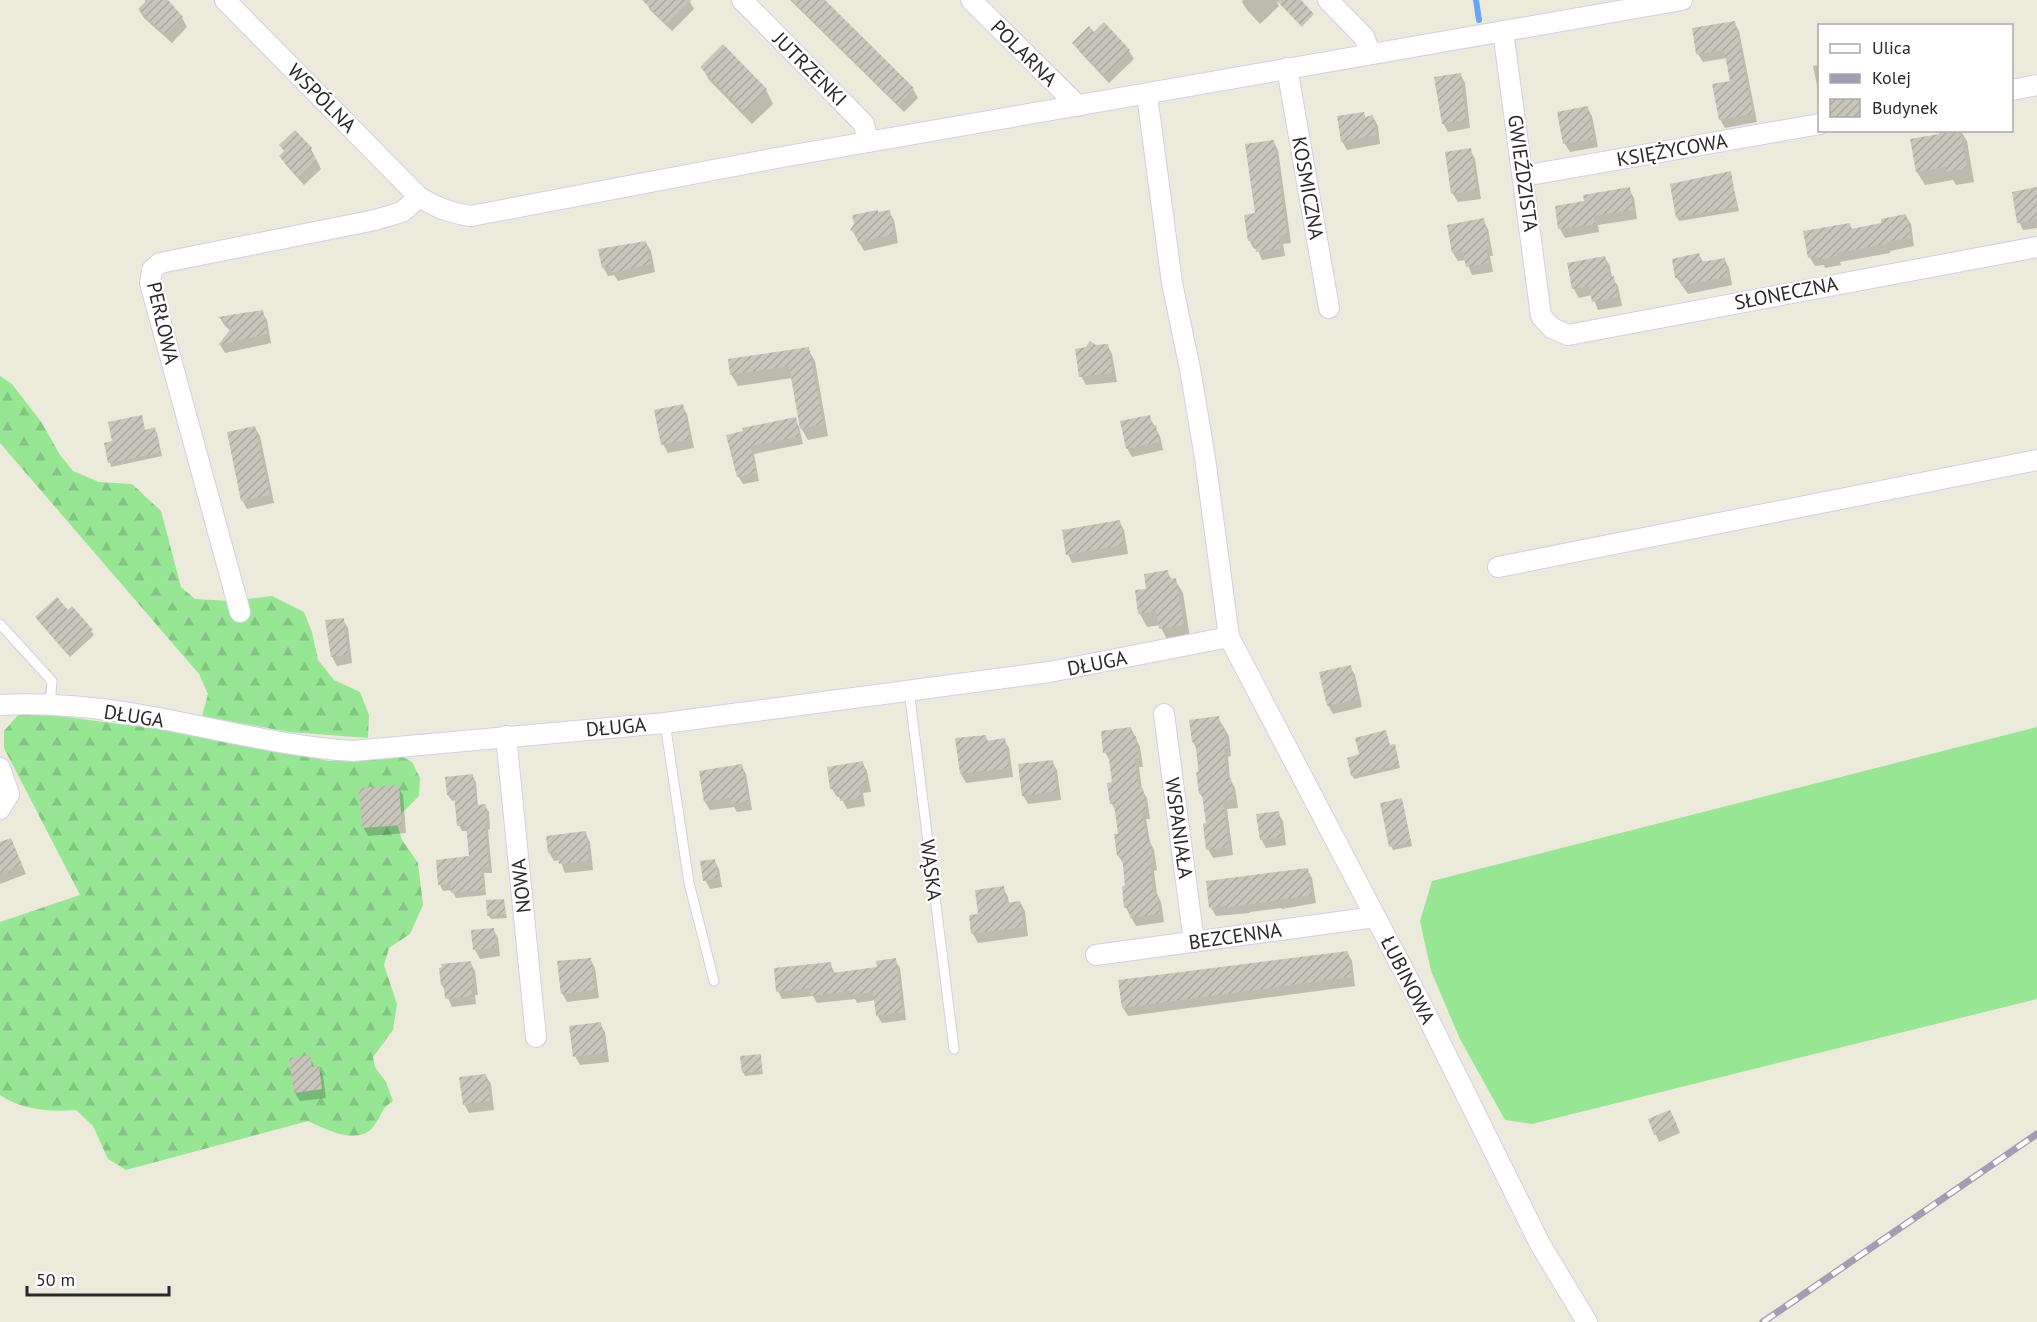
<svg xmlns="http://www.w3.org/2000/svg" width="2037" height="1322" viewBox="0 0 2037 1322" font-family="'PT Sans',sans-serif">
  <defs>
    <pattern id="forest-firs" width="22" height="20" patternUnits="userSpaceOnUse" patternTransform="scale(1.5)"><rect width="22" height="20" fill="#97e694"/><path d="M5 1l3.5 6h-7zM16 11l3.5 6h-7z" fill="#82c580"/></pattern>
    <pattern id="building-hatch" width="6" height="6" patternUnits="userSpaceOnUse" patternTransform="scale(1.5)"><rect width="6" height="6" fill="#c8c6ba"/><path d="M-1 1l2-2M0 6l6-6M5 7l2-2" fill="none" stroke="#acaaa0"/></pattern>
  </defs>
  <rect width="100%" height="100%" fill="#eceada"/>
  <polygon fill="#97e694" points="2037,727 2037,999 1532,1124 1505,1120 1460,1039 1431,971 1420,921 1432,881"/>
  <g fill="url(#forest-firs)">
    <polygon points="0,376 12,384 42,423 60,455 73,471 99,482 132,484 161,511 181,587 195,599 230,601 272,596 304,612 312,632 318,660 334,680 360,692 369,715 368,738 289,732 202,716 208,694 199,674 0,443"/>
    <path d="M36,713l152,20 141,28 72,-5 11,6 8,16 -1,18 -18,18 -4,10 5,16 16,23 5,42 -13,29 -21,14 -5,17 13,39 -4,26 -20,27 2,10 11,15 7,19c-13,9 -9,10 -17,22 -15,25 -49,7 -68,-2l-182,49 -18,-11 -15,-33 -17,-16c-25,2 -55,0 -76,-15v-173l80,-27 -76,-147v-17l14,-16z"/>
  </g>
  <g fill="#0003">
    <polygon points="145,0 166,0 182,18 187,27 172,43 144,18 139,10 146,4"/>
    <polygon points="647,0 691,0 690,2 694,9 672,31 650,10 646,2"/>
    <polygon points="790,0 823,0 913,89 918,98 904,112"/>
    <polygon points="1243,0 1276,0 1279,6 1260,24 1247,10 1242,2"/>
    <polygon points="1734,22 1739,31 1757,122 1725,128 1720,119 1732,83 1727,58 1703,62 1698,54 1693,29"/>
    <polygon points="1074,43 1129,51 1134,59 1109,83 1079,51"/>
    <polygon points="1820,65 1820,99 1813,66"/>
    <polygon points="702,67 766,90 773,104 752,124 709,80"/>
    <polygon points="1460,74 1465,83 1470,128 1448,132 1443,123"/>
    <polygon points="1587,108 1592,116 1598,147 1570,152 1565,144 1559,113"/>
    <polygon points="1363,113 1366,118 1373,117 1378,126 1380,144 1347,150 1342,141"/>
    <polygon points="1945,130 1960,130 1967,141 1974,182 1956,185 1953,180 1925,185 1917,172 1911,140 1941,135"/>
    <polygon points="1273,141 1278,150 1291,243 1283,244 1285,256 1262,260 1257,248 1254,249 1249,240"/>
    <polygon points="281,145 311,149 321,169 304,185 286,165 281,157 285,152"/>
    <polygon points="1470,150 1475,159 1481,199 1458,202 1453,194"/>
    <polygon points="1730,173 1739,211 1679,221 1677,217"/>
    <polygon points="1629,189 1634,198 1637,219 1598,225 1599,232 1565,238 1560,229 1557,207 1586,202"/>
    <polygon points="2037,189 2037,228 2023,230 2019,222"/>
    <polygon points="889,212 894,220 898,243 864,251 852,230"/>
    <polygon points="1906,216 1911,224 1914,246 1890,251 1890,253 1840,262 1841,265 1825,268 1824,265 1815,266 1810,258 1850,225 1853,230 1883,224"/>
    <polygon points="1483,220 1488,229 1493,256 1490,256 1493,272 1472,275 1466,260 1458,261 1453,253"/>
    <polygon points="646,243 651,251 655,272 618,281 614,275 608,276 603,267"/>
    <polygon points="1699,255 1704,263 1724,259 1729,268 1732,285 1688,294 1676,277"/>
    <polygon points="1605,258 1610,266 1612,278 1618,286 1622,306 1598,310 1592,295 1579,298 1574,289 1569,265"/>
    <polygon points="262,312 267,320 271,343 225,353 220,345 231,331 225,326 220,318"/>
    <polygon points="1107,345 1112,354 1117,382 1086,385 1081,376 1096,347"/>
    <polygon points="808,349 815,361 828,436 808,440 801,428 792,378 738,386 731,374"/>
    <polygon points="682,405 687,414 694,448 668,453 663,444"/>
    <polygon points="1149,416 1160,436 1163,450 1132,457 1127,448"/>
    <polygon points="141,417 145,431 154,429 157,433 162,456 111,467 105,444 114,442"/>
    <polygon points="795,419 799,427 803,444 754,454 759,481 743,484 738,476 728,436"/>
    <polygon points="255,428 260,436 274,503 247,509 242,500"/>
    <polygon points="1119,522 1124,530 1128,554 1072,563 1068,554"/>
    <polygon points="1167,571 1172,580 1175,580 1183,593 1190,638 1168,642 1160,625 1147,627 1140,614 1148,590"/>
    <polygon points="72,608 94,635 70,657 39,621 68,612"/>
    <polygon points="343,620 348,628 352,663 337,666 332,657 327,622"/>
    <polygon points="1350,667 1355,675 1362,707 1333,714 1328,705"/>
    <polygon points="1218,718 1229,736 1231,756 1228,757 1230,779 1235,788 1238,808 1227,809 1233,855 1213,858 1208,849 1205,801 1200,794 1197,749 1193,742"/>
    <polygon points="1131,728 1140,747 1143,767 1139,767 1142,790 1147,798 1150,819 1146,819 1150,842 1154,850 1157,870 1154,871 1157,894 1161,902 1164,922 1136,926 1126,908 1126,887 1124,864 1118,856 1120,835 1117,813 1112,804 1114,783 1110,761 1105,752"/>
    <polygon points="1385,732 1390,747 1394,746 1396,750 1400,768 1354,779 1352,775 1361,756"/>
    <polygon points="985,736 989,742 1004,740 1009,748 1013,777 966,783 961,774"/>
    <polygon points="1052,762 1057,770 1061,800 1028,804 1023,795"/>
    <polygon points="862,763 867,771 871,792 863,793 865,806 847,809 841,797 837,797 832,789 828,768"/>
    <polygon points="741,765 746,774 752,810 737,812 734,807 710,810 705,802 701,772"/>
    <polygon points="472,776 476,782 478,806 485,806 489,812 490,829 488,830 492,873 484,873 486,895 456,898 452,890 443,891 440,885 470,858 468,831 462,831 459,825 456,800 452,801 448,795"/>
    <polygon points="398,787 403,795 406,833 368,836 363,827"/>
    <polygon points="1401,799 1412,846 1393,850 1391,846"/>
    <polygon points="1278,813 1283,821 1286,845 1266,848 1261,839"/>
    <polygon points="585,833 590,842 593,870 565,873 560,860 554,861 549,852"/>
    <polygon points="11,840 26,874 0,884 0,844"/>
    <polygon points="714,860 719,869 722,887 710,889 705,880"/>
    <polygon points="1307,869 1312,878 1316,903 1282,909 1281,908 1250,912 1250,913 1216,916 1211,908"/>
    <polygon points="1003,888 1008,897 1009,904 1020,902 1025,911 1028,936 978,943 973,934 970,916 980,915"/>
    <polygon points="503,900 507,918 491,919 489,916"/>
    <polygon points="493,929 498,938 500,956 480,959 475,950 472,932"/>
    <polygon points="1347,952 1352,961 1355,986 1128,1016 1123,1008"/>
    <polygon points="590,959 595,968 599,998 567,1002 562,993"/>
    <polygon points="895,960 900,968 906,1020 882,1023 877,1015 876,1000 857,1003 855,999 817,1003 813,996 782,999 778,991 830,963 835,974 879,969"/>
    <polygon points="470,962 475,971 478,995 475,995 476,1004 452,1007 442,985"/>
    <polygon points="600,1024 605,1032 609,1062 580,1065 575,1056"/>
    <polygon points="760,1055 763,1074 745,1076 743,1072"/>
    <polygon points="309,1057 315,1068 318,1067 323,1076 326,1098 300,1101 295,1093"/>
    <polygon points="486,1076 491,1084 494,1110 469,1113 464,1104"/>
    <polygon points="1674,1119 1680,1133 1659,1142 1650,1120"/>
  </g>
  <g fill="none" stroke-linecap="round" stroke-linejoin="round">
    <polyline stroke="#68a4f4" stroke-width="6" points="1476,0 1479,20"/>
  </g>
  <g fill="url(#building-hatch)">
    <polygon points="147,0 168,0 183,17 166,35 138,9"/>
    <polygon points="642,0 690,0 666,24"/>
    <polygon points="792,0 825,0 914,88 898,105"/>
    <polygon points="1276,0 1301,0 1314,14 1302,27"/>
    <polygon points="1735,21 1753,114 1719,120 1712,84 1730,81 1724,50 1696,54 1692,28"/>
    <polygon points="1104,22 1130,50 1104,75 1072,43 1089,26 1094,32"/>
    <polygon points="723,44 767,89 744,112 700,67"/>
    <polygon points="1461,73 1466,120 1442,124 1434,77"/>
    <polygon points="1588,106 1594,139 1563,144 1557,112"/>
    <polygon points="1364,112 1365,117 1373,115 1376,135 1341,142 1337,116"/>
    <polygon points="295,130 312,148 309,151 317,160 298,177 279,156 284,151 279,145"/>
    <polygon points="1939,130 1960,130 1967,168 1946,172 1946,167 1916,172 1910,139 1939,134"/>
    <polygon points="1274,140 1287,235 1279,236 1281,248 1256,252 1254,240 1248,241 1244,215 1255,213 1245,144"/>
    <polygon points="1471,148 1477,190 1451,194 1445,152"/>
    <polygon points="1731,171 1737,207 1676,218 1670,184"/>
    <polygon points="1630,187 1633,210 1594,216 1595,224 1558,229 1555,206 1584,201 1583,195"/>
    <polygon points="2037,187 2037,219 2017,223 2012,192"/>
    <polygon points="878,210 878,212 890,210 894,234 858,243 856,234 850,230 854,224 852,215"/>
    <polygon points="1906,214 1911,238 1886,242 1887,244 1837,253 1837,256 1819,260 1819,257 1808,258 1803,231 1850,223 1851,229 1881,223 1881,219"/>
    <polygon points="1484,218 1489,247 1486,247 1489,263 1466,267 1463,251 1452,253 1447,225"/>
    <polygon points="646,241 651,264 612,273 610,266 602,268 598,249"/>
    <polygon points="1699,253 1701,262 1725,258 1728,277 1682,285 1680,277 1675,278 1672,259"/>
    <polygon points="1605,256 1609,277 1614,276 1618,297 1592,302 1589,286 1572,289 1567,263"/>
    <polygon points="263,310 267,334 218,345 232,327 218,317"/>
    <polygon points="1090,341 1096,345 1108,344 1113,373 1079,377 1075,349 1086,347"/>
    <polygon points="809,347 823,424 800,429 789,366 730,375 728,359"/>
    <polygon points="683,404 690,439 661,445 654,410"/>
    <polygon points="142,415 145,430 155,427 160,453 108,463 104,443 112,441 108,422"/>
    <polygon points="1150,415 1152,426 1156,425 1159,442 1126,449 1120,421"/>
    <polygon points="796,417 800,436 751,446 756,473 737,477 726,435 743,431 742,428"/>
    <polygon points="255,426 270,495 241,501 227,432"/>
    <polygon points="1120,520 1124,545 1066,555 1062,530"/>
    <polygon points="1168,570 1169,579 1176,578 1184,625 1159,629 1156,611 1138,614 1135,590 1146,589 1144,574"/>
    <polygon points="57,597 68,610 72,606 93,630 67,654 35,617"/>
    <polygon points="344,618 348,655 331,657 325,620"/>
    <polygon points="1351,665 1358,699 1327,706 1319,672"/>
    <polygon points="1219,716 1220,727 1224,726 1227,748 1224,748 1227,778 1231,778 1234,799 1223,801 1229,847 1206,850 1203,824 1206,823 1202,794 1199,794 1196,772 1199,772 1195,742 1192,742 1189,720"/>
    <polygon points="1131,727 1133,737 1136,736 1139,758 1135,759 1139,789 1143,788 1146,810 1142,811 1147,841 1150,840 1153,862 1150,862 1153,892 1157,892 1160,914 1130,918 1129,908 1124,908 1122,886 1125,886 1122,856 1117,856 1114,834 1118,834 1114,804 1110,804 1107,783 1112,782 1108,752 1103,753 1101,731"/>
    <polygon points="1386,730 1390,745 1395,744 1399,765 1351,776 1347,758 1359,754 1355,738"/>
    <polygon points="986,735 987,741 1005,738 1009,768 960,774 955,738"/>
    <polygon points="1053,760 1057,791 1022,796 1018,764"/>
    <polygon points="863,761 867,783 859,785 861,798 840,801 838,788 830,789 827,767"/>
    <polygon points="742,764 748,801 731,804 730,798 704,802 699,771"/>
    <polygon points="473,774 476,805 486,804 487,824 485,824 489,867 482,868 484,890 451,893 450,884 438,885 436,860 469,856 466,825 457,826 454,795 447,795 445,777"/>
    <polygon points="399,785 402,825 362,828 359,788"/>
    <polygon points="1402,798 1411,842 1389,847 1380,803"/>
    <polygon points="1279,811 1282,837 1260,840 1256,814"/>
    <polygon points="586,831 589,861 559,864 557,852 548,853 546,836"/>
    <polygon points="11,838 22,865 0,873 0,842"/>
    <polygon points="715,859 718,878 703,881 700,861"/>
    <polygon points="1308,868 1312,895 1225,908 1225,906 1209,908 1206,881"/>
    <polygon points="1004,886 1006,903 1020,901 1024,927 971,934 969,915 978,914 975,890"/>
    <polygon points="504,899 506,914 487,916 486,900"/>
    <polygon points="494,928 496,948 473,950 471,930"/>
    <polygon points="1348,951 1352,977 1122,1008 1118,980"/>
    <polygon points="591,958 595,990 561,994 557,961"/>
    <polygon points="896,958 903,1012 876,1016 873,992 851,995 850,991 811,996 810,988 776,992 774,968 831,962 832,973 877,967 876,961"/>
    <polygon points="471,961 474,986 471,987 472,996 445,999 444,985 441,985 439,968 442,967 441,964"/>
    <polygon points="601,1022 605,1053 573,1057 569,1026"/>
    <polygon points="761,1054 762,1071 742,1073 740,1056"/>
    <polygon points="310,1055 312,1067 319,1066 322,1089 294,1093 289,1058"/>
    <polygon points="486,1074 490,1101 463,1105 459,1077"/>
    <polygon points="1670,1110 1677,1125 1654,1135 1648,1119"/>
  </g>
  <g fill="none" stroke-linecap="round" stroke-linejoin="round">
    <defs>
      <g id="service">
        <polyline points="0,624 52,681 50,706"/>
        <polyline points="909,690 954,1049"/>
        <polyline points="665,723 689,883 714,981"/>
      </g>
      <g id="minor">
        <path d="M225,0l194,197c18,11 32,16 52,19l311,-59 900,-157"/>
        <polyline points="742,0 864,124 868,142"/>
        <polyline points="971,0 1078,106"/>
        <polyline points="1328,0 1364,37 1371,54"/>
        <polyline points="1503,31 1541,316 1552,328 1568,335 2037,247"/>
        <polyline points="1287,68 1329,308"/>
        <polyline points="2012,90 2037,85"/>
        <polyline points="1147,95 1172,283 1190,369 1205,458 1229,637 1420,1002 1540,1244 1587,1322"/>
        <polyline points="1524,176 1820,124"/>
        <polyline points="1498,567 2037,460"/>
        <polyline points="240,612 150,283 152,270 160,263 375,220 402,212 419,197"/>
        <path d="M0,705c40,-2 83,1 123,7 77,12 152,34 230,39l312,-28 384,-51 180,-35"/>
        <polyline points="1164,714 1194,942"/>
        <polyline points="506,736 536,1037"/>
        <polyline points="0,768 9,794 0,809"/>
        <polyline points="1096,955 1375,917"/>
      </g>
    </defs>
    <use href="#service" stroke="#d2d0e3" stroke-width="11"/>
    <use href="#minor" stroke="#d2d0e3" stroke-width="22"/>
    <use href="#service" stroke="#fff" stroke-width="9"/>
    <use href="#minor" stroke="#fff" stroke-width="20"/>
    <defs>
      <polyline id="rail" points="1763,1322 2037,1134"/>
    </defs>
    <use href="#rail" stroke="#a19db5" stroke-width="7"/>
    <use href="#rail" stroke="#fff" stroke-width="4.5" stroke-dasharray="14" stroke-linecap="butt"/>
  </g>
  <g text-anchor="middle" stroke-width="4.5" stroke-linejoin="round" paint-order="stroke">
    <g font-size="20" fill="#292929" stroke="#fff">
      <text transform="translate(1024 53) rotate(45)" y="7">POLARNA</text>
      <text transform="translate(810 69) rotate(45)" y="7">JUTRZENKI</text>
      <text transform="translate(322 98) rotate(45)" y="7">WSPÓLNA</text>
      <text transform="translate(1672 150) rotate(-10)" y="7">KSIĘŻYCOWA</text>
      <text transform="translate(1523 173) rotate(82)" y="7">GWIEŹDZISTA</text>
      <text transform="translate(1308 188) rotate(80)" y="7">KOSMICZNA</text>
      <text transform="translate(1786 293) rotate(-11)" y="7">SŁONECZNA</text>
      <text transform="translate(163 323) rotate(77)" y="7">PERŁOWA</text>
      <text transform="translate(1097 663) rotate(-11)" y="7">DŁUGA</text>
      <text transform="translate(134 716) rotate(9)" y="7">DŁUGA</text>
      <text transform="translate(616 727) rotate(-5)" y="7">DŁUGA</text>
      <text transform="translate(1179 828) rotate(82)" y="7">WSPANIAŁA</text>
      <text transform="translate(931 870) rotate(83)" y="7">WĄSKA</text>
      <text transform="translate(521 886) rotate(-96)" y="7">NOWA</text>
      <text transform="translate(1235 936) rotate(-8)" y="7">BEZCENNA</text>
      <text transform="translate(1408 980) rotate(63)" y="7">ŁUBINOWA</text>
    </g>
  </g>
  <rect x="1818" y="24" width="195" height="108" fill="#ffffff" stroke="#a9a9a9" stroke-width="1.5"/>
  <rect x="1830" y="44" width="30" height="9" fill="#ffffff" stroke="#a9a9a9" stroke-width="1.5"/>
  <text x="1872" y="54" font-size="18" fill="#292929">Ulica</text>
  <rect x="1830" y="74" width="30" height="9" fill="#a19db5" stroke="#a9a9a9" stroke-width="1.5"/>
  <text x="1872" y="84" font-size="18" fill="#292929">Kolej</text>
  <rect x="1830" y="99" width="30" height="18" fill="url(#building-hatch)" stroke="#a9a9a9" stroke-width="1.5"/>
  <text x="1872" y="114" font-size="18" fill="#292929">Budynek</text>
  <path d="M27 1286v9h142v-9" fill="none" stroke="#292929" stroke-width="3"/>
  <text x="36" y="1286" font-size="18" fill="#292929" stroke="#ffffff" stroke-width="4.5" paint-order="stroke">50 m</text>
</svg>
